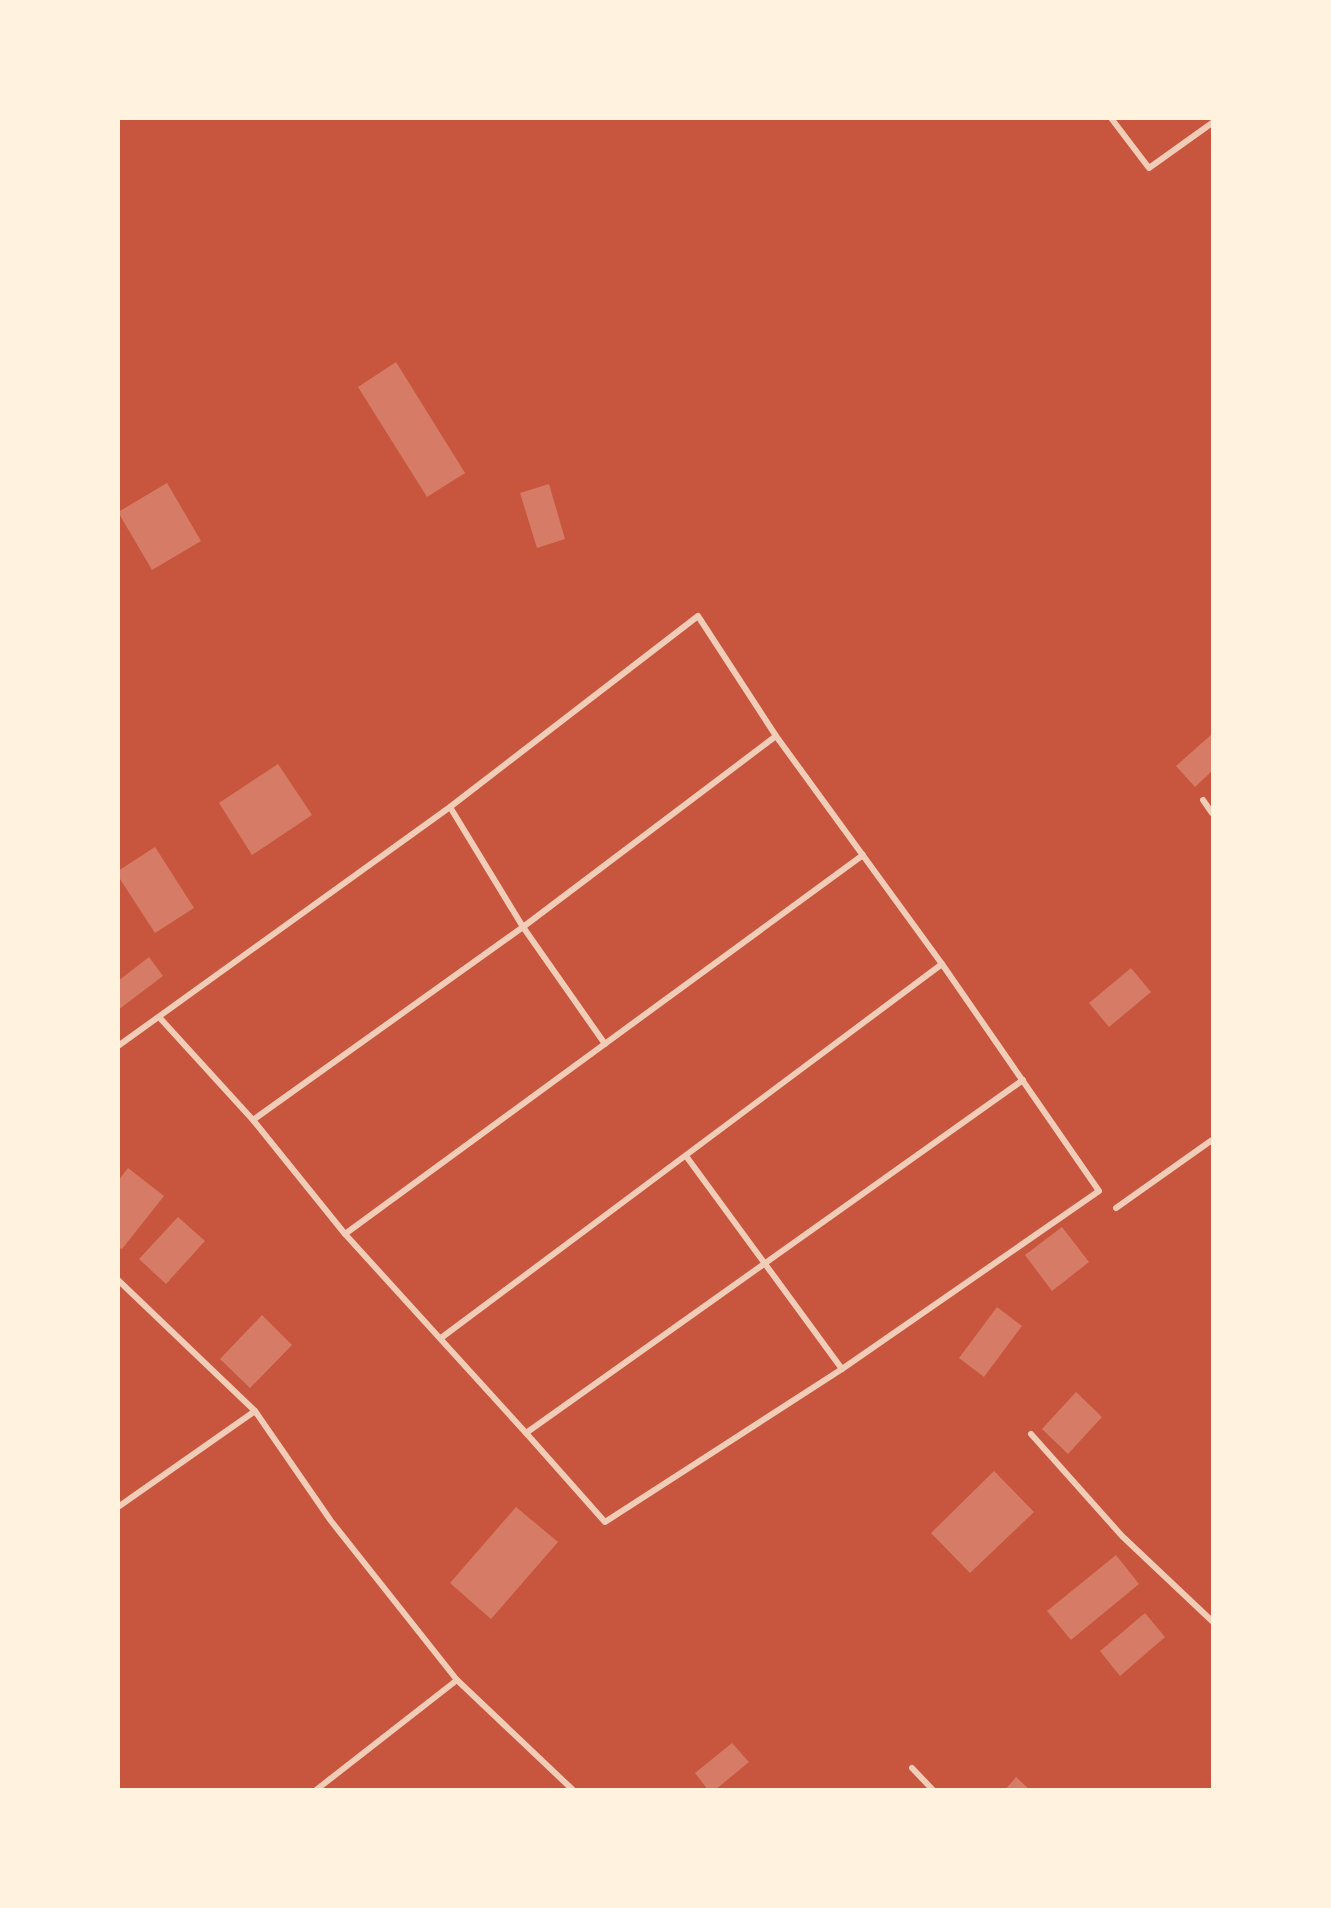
<svg xmlns="http://www.w3.org/2000/svg" width="1331" height="1908" viewBox="0 0 1331 1908" font-family="'Public Sans',sans-serif">
  <rect width="100%" height="100%" fill="#c8553d"/>
  <g fill="#d67c66">
    <polygon points="396,362 465,473 427,497 358,387"/>
    <polygon points="167,483 201,541 152,570 118,512"/>
    <polygon points="549,484 565,539 537,548 520,493"/>
    <polygon points="1212,734 1212,771 1195,787 1176,766"/>
    <polygon points="278,764 312,815 252,855 219,803"/>
    <polygon points="155,847 194,908 155,933 118,876 118,871"/>
    <polygon points="149,957 163,976 118,1010 118,981"/>
    <polygon points="1131,968 1151,992 1109,1027 1089,1003"/>
    <polygon points="128,1168 164,1196 122,1249 118,1247 118,1181"/>
    <polygon points="178,1217 205,1241 166,1284 139,1259"/>
    <polygon points="1062,1227 1089,1262 1052,1291 1025,1255"/>
    <polygon points="997,1307 1022,1326 984,1377 959,1358"/>
    <polygon points="262,1315 292,1345 250,1388 220,1359"/>
    <polygon points="1076,1392 1102,1417 1068,1454 1042,1429"/>
    <polygon points="994,1471 1034,1512 970,1573 931,1533"/>
    <polygon points="516,1507 558,1542 491,1619 450,1583"/>
    <polygon points="1116,1555 1139,1584 1071,1640 1047,1611"/>
    <polygon points="1145,1613 1165,1637 1120,1676 1100,1651"/>
    <polygon points="732,1743 749,1762 715,1790 708,1790 695,1773"/>
    <polygon points="1016,1777 1030,1790 1005,1790"/>
  </g>
  <g fill="none" stroke-linecap="round" stroke-linejoin="round">
    <g stroke="#f1ccb7" stroke-width="6">
      <polyline points="1111,118 1149,168 1212,123"/>
      <polyline points="1203,800 1212,813"/>
      <polyline points="450,807 523,927 605,1044"/>
      <polyline points="118,1046 450,807 698,616 776,736 942,964 1099,1191 842,1369 605,1522 526,1433 345,1234 253,1120 159,1017"/>
      <polyline points="253,1120 523,927 776,736"/>
      <polyline points="686,1156 842,1369"/>
      <polyline points="1116,1208 1212,1140"/>
      <polyline points="345,1234 863,855"/>
      <polyline points="118,1280 255,1411 331,1521 457,1680 573,1790"/>
      <polyline points="441,1338 942,964"/>
      <polyline points="526,1433 1023,1080"/>
      <polyline points="1031,1434 1122,1536 1212,1621"/>
      <polyline points="118,1507 255,1411"/>
      <polyline points="912,1768 933,1790"/>
      <polyline points="316,1790 457,1680"/>
    </g>
  </g>
  <rect width="1331" height="1908" fill="none" stroke="#fff3e0" stroke-width="240"/>
</svg>
